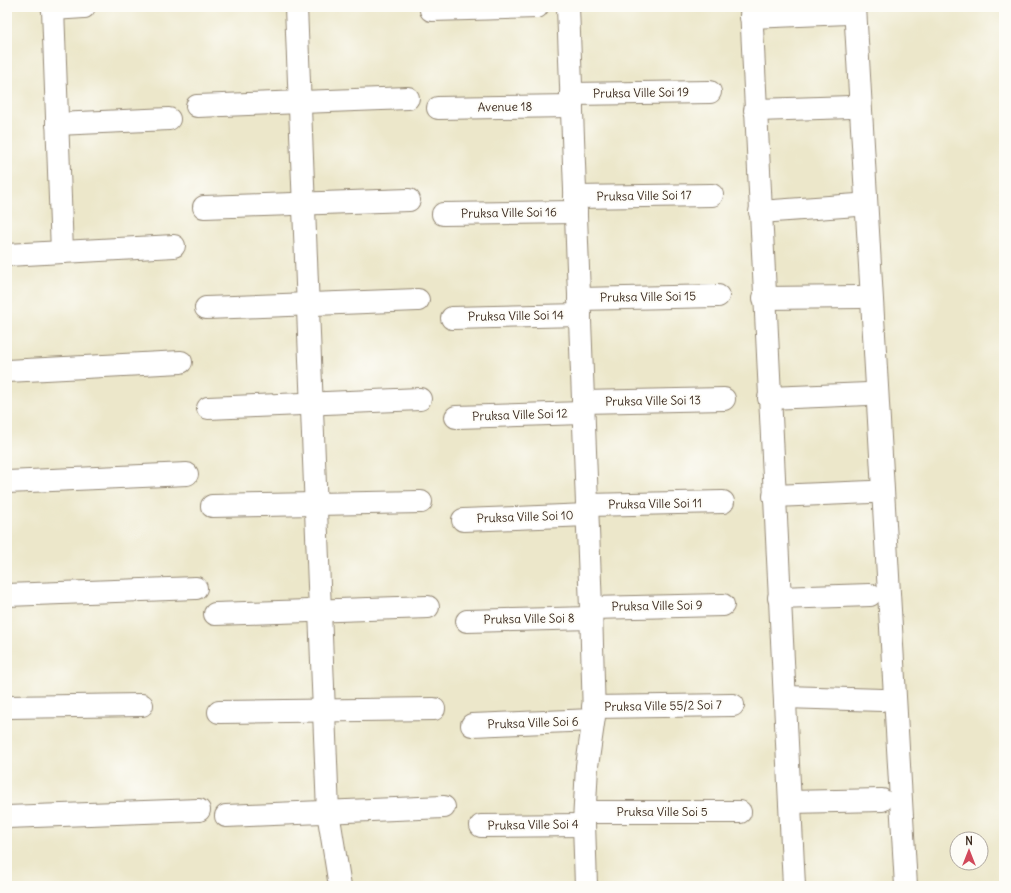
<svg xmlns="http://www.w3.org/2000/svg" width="1011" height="893" viewBox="0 0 1011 893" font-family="Delius,sans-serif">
  <rect width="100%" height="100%" fill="#fdfcf7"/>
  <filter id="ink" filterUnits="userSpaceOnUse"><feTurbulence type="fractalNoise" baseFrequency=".025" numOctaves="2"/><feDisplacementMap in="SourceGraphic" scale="8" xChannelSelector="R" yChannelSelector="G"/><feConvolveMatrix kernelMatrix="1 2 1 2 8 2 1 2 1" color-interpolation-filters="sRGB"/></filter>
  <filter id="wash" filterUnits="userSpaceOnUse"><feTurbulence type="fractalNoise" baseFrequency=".012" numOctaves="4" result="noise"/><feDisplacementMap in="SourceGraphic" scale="16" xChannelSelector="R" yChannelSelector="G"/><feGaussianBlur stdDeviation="0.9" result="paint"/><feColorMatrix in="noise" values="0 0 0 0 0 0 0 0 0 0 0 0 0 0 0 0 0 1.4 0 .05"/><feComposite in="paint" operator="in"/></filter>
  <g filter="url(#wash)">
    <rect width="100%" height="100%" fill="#ece7ca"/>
  </g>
  <g filter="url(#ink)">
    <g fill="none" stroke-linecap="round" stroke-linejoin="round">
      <defs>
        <g id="minor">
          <polyline points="52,7 53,9 62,252"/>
          <polyline points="296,7 328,812 340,886"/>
          <polyline points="568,7 591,608 594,717 587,766 584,823 586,886"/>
          <polyline points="751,7 794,886"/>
          <polyline points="855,7 906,886"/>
          <polyline points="53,9 84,7"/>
          <polyline points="431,10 537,7"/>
          <polyline points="751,17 848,13"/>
          <polyline points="571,94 710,92"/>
          <polyline points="197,106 408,98"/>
          <polyline points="438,108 572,106"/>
          <polyline points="755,110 851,107"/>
          <polyline points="57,124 169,119"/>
          <polyline points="575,197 712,195"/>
          <polyline points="204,207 409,200"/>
          <polyline points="760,212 857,205"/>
          <polyline points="443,214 576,212"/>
          <polyline points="7,255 174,246"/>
          <polyline points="764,298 860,297"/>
          <polyline points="579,299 718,296"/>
          <polyline points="206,308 418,300"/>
          <polyline points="452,318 580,315"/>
          <polyline points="7,371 181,362"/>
          <polyline points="769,398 868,394"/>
          <polyline points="583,402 724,399"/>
          <polyline points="208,408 420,399"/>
          <polyline points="456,417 583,413"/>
          <polyline points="7,482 187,474"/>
          <polyline points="774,496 871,492"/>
          <polyline points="587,505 723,502"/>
          <polyline points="212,506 421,502"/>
          <polyline points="463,520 587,515"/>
          <polyline points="7,595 196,588"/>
          <polyline points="779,598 870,595"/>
          <polyline points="591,608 723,605"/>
          <polyline points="215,614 428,607"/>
          <polyline points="467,621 591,618"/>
          <polyline points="785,697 882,700"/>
          <polyline points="7,707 142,705"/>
          <polyline points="593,707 733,705"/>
          <polyline points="219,712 434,709"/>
          <polyline points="472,725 593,720"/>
          <polyline points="790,802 882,800"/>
          <polyline points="585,812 740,812"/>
          <polyline points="226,816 444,807"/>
          <polyline points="7,817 199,810"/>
          <polyline points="481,826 584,825"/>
        </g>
      </defs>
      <use href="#minor" stroke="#948874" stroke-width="24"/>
      <use href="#minor" stroke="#fff" stroke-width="22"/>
    </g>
  </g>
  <g text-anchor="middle" stroke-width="4" stroke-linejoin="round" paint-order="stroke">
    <g font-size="12" fill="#3b2a1e" stroke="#fdfcf7">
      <text transform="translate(641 93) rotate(-1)" y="4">Pruksa Ville Soi 19</text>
      <text transform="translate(505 107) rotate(-1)" y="4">Avenue 18</text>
      <text transform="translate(644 196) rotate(-1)" y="4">Pruksa Ville Soi 17</text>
      <text transform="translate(509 213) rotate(-1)" y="4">Pruksa Ville Soi 16</text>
      <text transform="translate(648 297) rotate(-1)" y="4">Pruksa Ville Soi 15</text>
      <text transform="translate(516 316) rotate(-1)" y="4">Pruksa Ville Soi 14</text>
      <text transform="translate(653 401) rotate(-1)" y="4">Pruksa Ville Soi 13</text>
      <text transform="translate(520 415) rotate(-2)" y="4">Pruksa Ville Soi 12</text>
      <text transform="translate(655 504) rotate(-1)" y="4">Pruksa Ville Soi 11</text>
      <text transform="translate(525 517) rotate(-2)" y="4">Pruksa Ville Soi 10</text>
      <text transform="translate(657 606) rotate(-1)" y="4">Pruksa Ville Soi 9</text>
      <text transform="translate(529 619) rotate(-1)" y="4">Pruksa Ville Soi 8</text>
      <text transform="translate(663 706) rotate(-1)" y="4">Pruksa Ville 55/2 Soi 7</text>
      <text transform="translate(533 723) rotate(-2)" y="4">Pruksa Ville Soi 6</text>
      <text x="662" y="816">Pruksa Ville Soi 5</text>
      <text transform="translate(533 825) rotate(-1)" y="4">Pruksa Ville Soi 4</text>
    </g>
  </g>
  <rect width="1011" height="893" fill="none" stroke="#fdfcf7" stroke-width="24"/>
  <g transform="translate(969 851)"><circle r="19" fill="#fdfcf7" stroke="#afa8a0"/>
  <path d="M0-3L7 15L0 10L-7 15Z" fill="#d1495b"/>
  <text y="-6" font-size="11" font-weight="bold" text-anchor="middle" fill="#3b2a1e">N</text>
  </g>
</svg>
